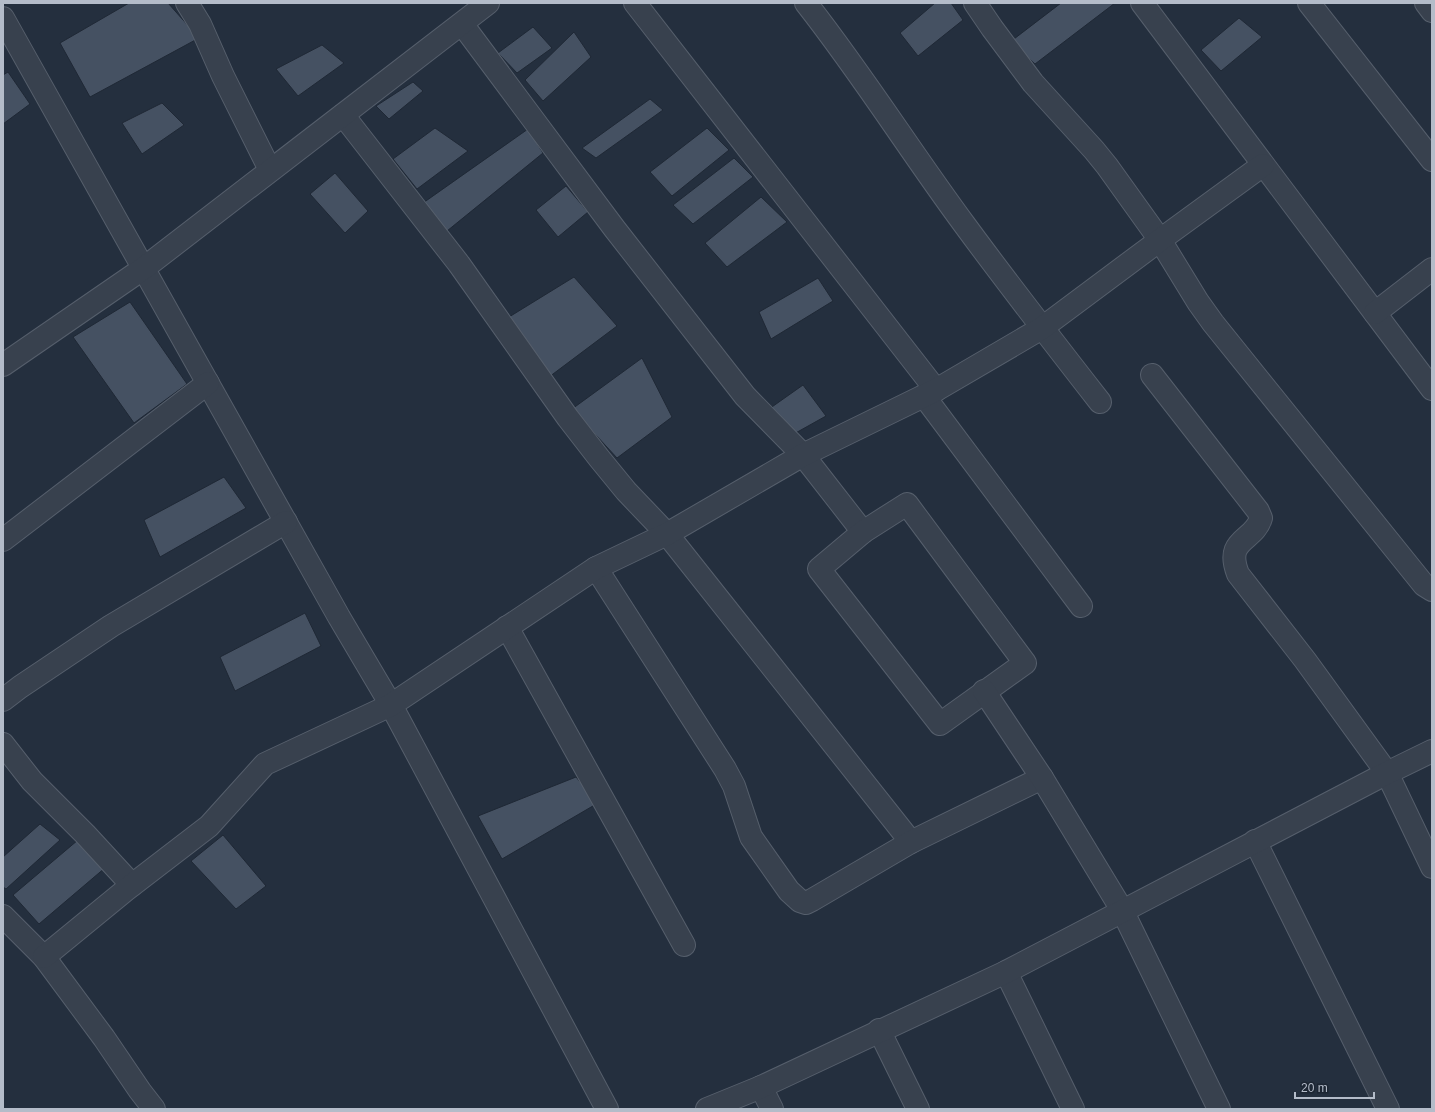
<svg xmlns="http://www.w3.org/2000/svg" width="1435" height="1112" viewBox="0 0 1435 1112" font-family="Arial,sans-serif">
  <rect width="100%" height="100%" fill="#242f3e"/>
  <g fill="#455162" stroke="#1f2835">
    <polygon points="129,3 168,3 199,38 90,97 60,43"/>
    <polygon points="935,3 951,3 963,20 918,56 900,33"/>
    <polygon points="1061,3 1115,3 1035,64 1010,42"/>
    <polygon points="1239,18 1262,37 1221,71 1201,50"/>
    <polygon points="533,27 552,48 517,73 498,53"/>
    <polygon points="574,32 591,57 543,101 525,80"/>
    <polygon points="322,45 344,63 298,96 276,69"/>
    <polygon points="8,72 30,104 3,124 3,75"/>
    <polygon points="413,82 423,91 389,119 376,106"/>
    <polygon points="650,99 663,110 596,158 582,148"/>
    <polygon points="162,103 184,125 142,154 122,123"/>
    <polygon points="435,128 468,151 417,189 393,159"/>
    <polygon points="707,128 729,150 672,196 650,172"/>
    <polygon points="528,129 543,153 447,231 423,203"/>
    <polygon points="734,158 753,177 693,224 673,205"/>
    <polygon points="335,173 368,211 345,233 310,194"/>
    <polygon points="566,186 588,212 558,237 536,210"/>
    <polygon points="761,197 787,222 727,267 705,243"/>
    <polygon points="574,277 617,326 549,377 509,317"/>
    <polygon points="818,278 833,301 771,339 759,312"/>
    <polygon points="130,302 187,384 134,423 73,337"/>
    <polygon points="642,358 672,417 617,458 572,409"/>
    <polygon points="803,385 826,416 792,435 769,409"/>
    <polygon points="224,477 246,508 160,557 144,520"/>
    <polygon points="305,613 321,646 235,691 220,657"/>
    <polygon points="576,777 598,803 502,859 478,816"/>
    <polygon points="40,824 60,840 6,889 3,887 3,857"/>
    <polygon points="223,835 266,886 236,909 191,861"/>
    <polygon points="78,840 106,867 39,924 13,895"/>
  </g>
  <g fill="none" stroke-linecap="round" stroke-linejoin="round">
    <defs>
      <g id="minor">
        <polyline points="187,3 200,24 223,76 270,170"/>
        <polyline points="635,3 936,390"/>
        <path d="M806,3c56,71 104,148 158,221 44,60 90,119 136,178"/>
        <polyline points="975,3 992,28 1033,83 1094,150 1107,166 1160,240 1198,302 1213,323 1424,585 1432,590"/>
        <polyline points="1142,3 1432,389"/>
        <polyline points="1309,3 1432,160"/>
        <polyline points="1426,3 1432,11"/>
        <polyline points="3,18 339,617 391,705 607,1109"/>
        <polyline points="462,24 614,228 745,396 803,455 863,532"/>
        <polyline points="343,115 459,264 568,418 599,458 626,491 667,534 911,842"/>
        <polyline points="1375,313 1432,269"/>
        <polyline points="3,365 144,268 488,3"/>
        <path d="M1152,375l106,136 3,7c-7,24 -37,20 -23,56l67,86 82,113 45,94"/>
        <polyline points="924,396 1081,606"/>
        <polygon points="907,504 1025,663 940,724 819,569 863,532"/>
        <polyline points="3,540 208,383"/>
        <polyline points="596,568 725,769 734,786 751,837 789,891 800,901 806,903 812,900 911,842 1042,778"/>
        <polyline points="507,627 684,945"/>
        <polyline points="984,691 1042,778 1122,910 1219,1109"/>
        <polyline points="3,700 20,687 111,626 286,522"/>
        <polyline points="3,744 32,781 85,834 132,885"/>
        <polyline points="1255,841 1388,1109"/>
        <polyline points="3,916 44,957 104,1038 140,1091 154,1109"/>
        <polyline points="44,957 127,889 209,826 265,764 391,705 596,568 667,534 803,455 936,390 1042,328 1160,240 1263,165"/>
        <polyline points="1006,972 1073,1109"/>
        <polyline points="879,1030 918,1109"/>
        <polyline points="761,1087 772,1109"/>
      </g>
      <polyline id="tertiary" points="707,1109 761,1087 1006,972 1387,773 1432,751"/>
    </defs>
    <use href="#minor" stroke="#565f6c" stroke-width="24"/>
    <use href="#tertiary" stroke="#565f6c" stroke-width="24"/>
    <use href="#minor" stroke="#38414e" stroke-width="22"/>
    <use href="#tertiary" stroke="#38414e" stroke-width="22"/>
  </g>
  <rect width="1435" height="1112" fill="none" stroke="#b4bcc9" stroke-width="8"/>
  <path d="M1295 1092v6h79v-6" fill="none" stroke="#b4bcc9" stroke-width="2"/>
  <text x="1301" y="1092" font-size="12" fill="#b4bcc9" stroke="#1d2633" stroke-width="3" paint-order="stroke">20 m</text>
</svg>
